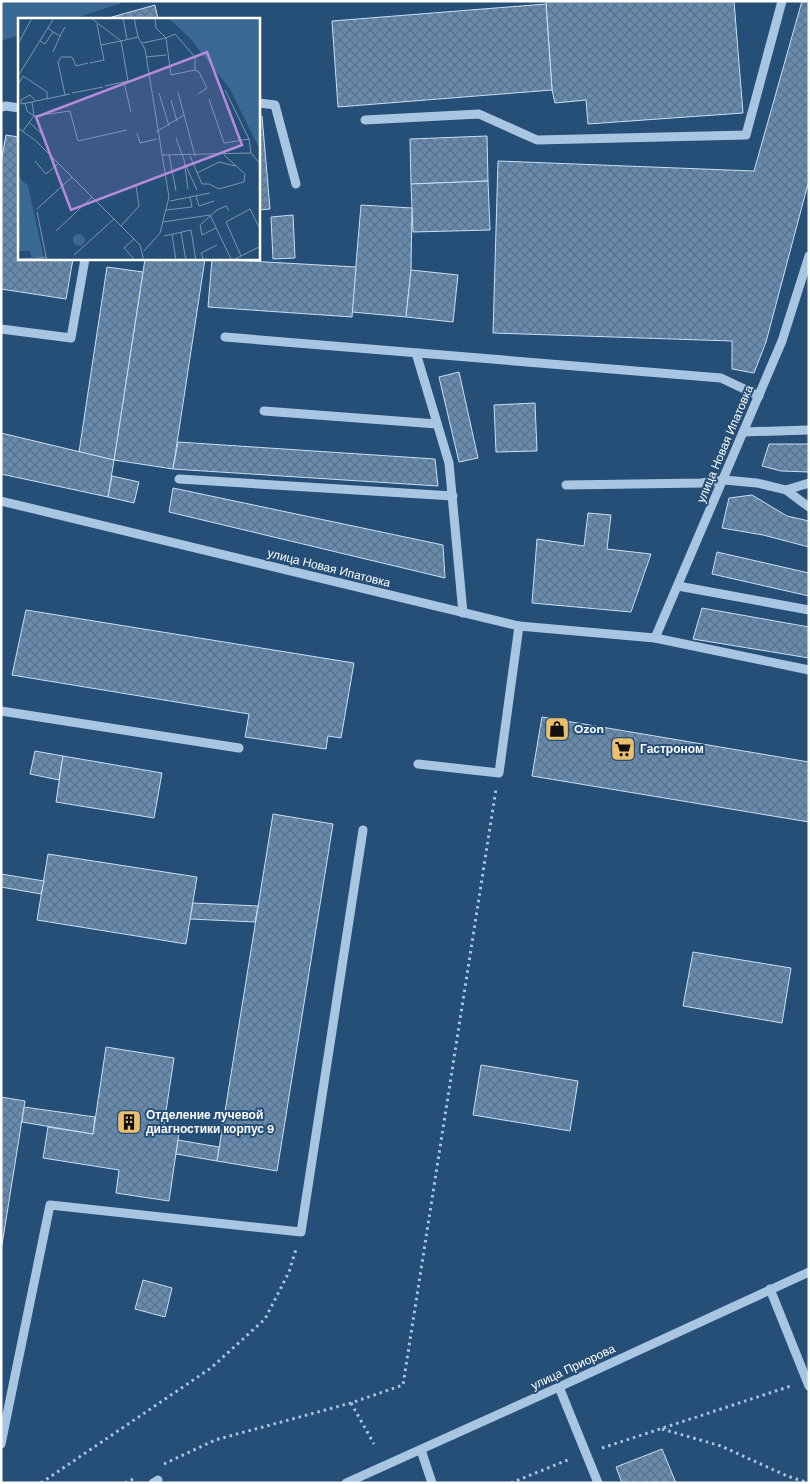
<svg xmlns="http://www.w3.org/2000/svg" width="810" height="1484" viewBox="0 0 810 1484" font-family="'DM Sans',sans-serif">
  <defs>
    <pattern id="building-cross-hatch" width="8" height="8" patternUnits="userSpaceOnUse" patternTransform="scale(1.25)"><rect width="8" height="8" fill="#678bae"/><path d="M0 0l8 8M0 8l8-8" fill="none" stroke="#5c7287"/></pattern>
  </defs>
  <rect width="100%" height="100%" fill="#264f77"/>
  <polygon fill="#3a6994" points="1,1 128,1 72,19 19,19 19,35 1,41"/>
  <g fill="url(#building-cross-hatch)" stroke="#cadff2">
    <polygon points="546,1 734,1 743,113 588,124 586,100 555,103 552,90"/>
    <polygon points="802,1 809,1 809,180 766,342 754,373 732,369 732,341 493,333 498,161 754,171"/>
    <polygon points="546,4 552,90 338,107 332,21"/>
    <polygon points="155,5 158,19 105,19"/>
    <polygon points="262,116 270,209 259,210 259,117"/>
    <polygon points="6,135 19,137 19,259 73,259 66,299 1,289 1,163"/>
    <polygon points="487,136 488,181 411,184 410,139"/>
    <polygon points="488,181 490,230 413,232 411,184"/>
    <polygon points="361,205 412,208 411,270 406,317 352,312"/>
    <polygon points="293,215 295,258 273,259 271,217"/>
    <polygon points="145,259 205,259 173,469 114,460"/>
    <polygon points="212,259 356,267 352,317 208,307"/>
    <polygon points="107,267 143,272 114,460 79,452"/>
    <polygon points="411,270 458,275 453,322 406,317"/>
    <polygon points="459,372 478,458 459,462 439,377"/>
    <polygon points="535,403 537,451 496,452 494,405"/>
    <polygon points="1,433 114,460 108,497 1,474"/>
    <polygon points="178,442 435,459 438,486 173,469"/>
    <polygon points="769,444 809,444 809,472 781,471 762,466"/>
    <polygon points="112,476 139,482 134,503 108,497"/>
    <polygon points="173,488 443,545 445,578 169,512"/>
    <polygon points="752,495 787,516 809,521 809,547 763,535 722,528 729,498"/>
    <polygon points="588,513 611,515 607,549 651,554 631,612 532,603 537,539 584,546"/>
    <polygon points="717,552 809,573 809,596 712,574"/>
    <polygon points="702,608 809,627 809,658 693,639"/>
    <polygon points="26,610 354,663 341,738 328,736 326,749 245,737 249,714 12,675"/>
    <polygon points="542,717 809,762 809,822 532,776"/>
    <polygon points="35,751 63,756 59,780 30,774"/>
    <polygon points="63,756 162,773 154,818 56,802"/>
    <polygon points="273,814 333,824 277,1171 217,1161"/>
    <polygon points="48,854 197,877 186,944 37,920"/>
    <polygon points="1,874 44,881 41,894 1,887"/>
    <polygon points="193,903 258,906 255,922 190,919"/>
    <polygon points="693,952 791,968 782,1023 683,1006"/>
    <polygon points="106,1047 174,1058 163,1131 179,1133 169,1201 116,1193 119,1170 43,1158 48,1127 93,1134"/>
    <polygon points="481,1065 578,1081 570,1131 473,1115"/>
    <polygon points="1,1097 25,1101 1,1251"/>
    <polygon points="24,1107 95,1117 93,1134 22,1122"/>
    <polygon points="178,1140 219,1147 217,1161 176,1154"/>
    <polygon points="143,1280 172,1288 165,1317 135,1309"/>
    <polygon points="662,1449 676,1483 622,1483 616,1467"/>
  </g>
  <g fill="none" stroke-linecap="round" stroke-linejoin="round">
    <g stroke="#a8c6e2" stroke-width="3" stroke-dasharray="2.5 4" stroke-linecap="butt">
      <polyline points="351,1403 374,1444"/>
      <polyline points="662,1429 721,1446 787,1476 809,1483"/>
      <polyline points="602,1448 791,1386"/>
      <polyline points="164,1464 215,1440 351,1403 403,1385 496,789"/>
      <polyline points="41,1483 211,1368 265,1319 289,1272 296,1249"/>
      <polyline points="125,1483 135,1478"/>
      <polyline points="511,1483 570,1459"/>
    </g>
    <g stroke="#a8c6e2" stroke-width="9">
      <polyline points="259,103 275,105 296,184"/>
      <polyline points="1,107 6,106 19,108"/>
      <polyline points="365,120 479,114 537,140 746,135 782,1"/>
      <polyline points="1,329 71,338 85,259"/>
      <polyline points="225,337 721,378 759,396"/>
      <polyline points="416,353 449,463 463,613"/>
      <polyline points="264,411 437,424"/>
      <polyline points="743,432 809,430"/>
      <polyline points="179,479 453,496"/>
      <polyline points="566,485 701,483 724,480 757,483 786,490 809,507"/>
      <polyline points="786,490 809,483"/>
      <polyline points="1,501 519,626 655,638 809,670"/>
      <polyline points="678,586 809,610"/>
      <polyline points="655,638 782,341 809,256"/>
      <polyline points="1,711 239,748"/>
      <polyline points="418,764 499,773 519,626"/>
      <polyline points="770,1289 809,1386"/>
      <polyline points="559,1387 598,1483"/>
      <polyline points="1,1444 50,1205 301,1232 363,830"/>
      <polyline points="421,1450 432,1483"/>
      <polyline points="153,1483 158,1480"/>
      <polyline points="346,1483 559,1387 809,1272"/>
    </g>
  </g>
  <defs>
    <symbol id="shop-square" viewBox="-11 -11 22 22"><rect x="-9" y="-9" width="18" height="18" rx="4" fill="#ebbf6e" stroke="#264f77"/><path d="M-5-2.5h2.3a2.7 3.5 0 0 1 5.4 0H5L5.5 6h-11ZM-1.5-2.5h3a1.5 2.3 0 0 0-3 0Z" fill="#111"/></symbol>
    <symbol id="supermarket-square" viewBox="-11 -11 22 22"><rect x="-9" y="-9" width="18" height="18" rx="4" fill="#ebbf6e" stroke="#264f77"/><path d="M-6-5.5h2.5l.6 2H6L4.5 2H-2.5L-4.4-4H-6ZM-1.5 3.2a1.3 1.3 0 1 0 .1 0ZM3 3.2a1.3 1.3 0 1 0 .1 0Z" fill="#111"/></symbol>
    <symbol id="building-square" viewBox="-11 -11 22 22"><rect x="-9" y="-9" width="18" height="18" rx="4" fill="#ebbf6e" stroke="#264f77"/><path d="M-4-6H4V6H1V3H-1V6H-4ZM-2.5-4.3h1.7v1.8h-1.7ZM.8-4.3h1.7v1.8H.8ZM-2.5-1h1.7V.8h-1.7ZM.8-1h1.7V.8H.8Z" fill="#111"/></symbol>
  </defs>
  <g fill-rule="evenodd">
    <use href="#shop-square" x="543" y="715" width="28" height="28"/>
    <use href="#supermarket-square" x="609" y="735" width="28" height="28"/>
    <use href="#building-square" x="115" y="1108" width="28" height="28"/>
  </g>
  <g text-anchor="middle" stroke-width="4" stroke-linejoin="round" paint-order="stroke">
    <g font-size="12" fill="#fff" stroke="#264f77">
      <text transform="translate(725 444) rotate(-67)" y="4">улица Новая Ипатовка</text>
      <text transform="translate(329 568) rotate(14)" y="4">улица Новая Ипатовка</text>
      <text transform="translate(573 1367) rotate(-25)" y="4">улица Приорова</text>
    </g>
    <g font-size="12" font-weight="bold" fill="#fff" stroke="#264f77" text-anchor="start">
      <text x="574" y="733">Ozon</text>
      <text x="640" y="753">Гастроном</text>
      <text x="146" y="1119">Отделение лучевой<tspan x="146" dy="14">диагностики корпус 9</tspan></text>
    </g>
  </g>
  <g transform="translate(18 18)">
    <rect width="242" height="242" fill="#264f77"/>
    <path d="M150,0h92v132l-30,-61 -41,-52zM0,158l10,10 16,73 -10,1 -5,-9h-11zM55 222a6 6 0 1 1 12 0a6 6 0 1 1-12 0Z" fill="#3a6994"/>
    <path fill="none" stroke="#7d95ad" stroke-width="1" d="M73,0l30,23 17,-4M105,0l4,21M116,0l4,19 7,12 24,148 -9,36 -16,18M79,6l4,21M35,14l7,4 5,-9M22,23l5,3 8,-12 -5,-4M124,25l24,-5 9,-4 20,23v13l-24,5 -5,-37 -10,-10 -1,-10M0,26l14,-26M35,34l7,-16M128,39l20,-2M72,45l14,-3 -3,-15 20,-4 7,40 -23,5M177,52l4,2 8,16 -9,6M0,58l36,-58M106,64l7,30M0,67l5,-9 24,16v7M207,72l24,49 2,14M160,74l17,64M54,75l31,-6M141,75l10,33M47,77l-7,-33 3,-5h11l4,9 12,-3M191,81l15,44 25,-4M153,82l6,21M18,83l-6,-6 -9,5v4l11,-2 4,-1 34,-7M7,85l2,8 7,5 36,-5 8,30 49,-11M11,104l14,13M0,110l18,13 104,104 4,16M5,113l11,-15 -2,-14M138,114l28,-17M119,115l3,10 17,-4M158,120l8,22 4,29M144,137l89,-2 10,12M151,137l7,36M172,138l12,28h7l10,5 25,-7 1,-8 -21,-19M17,143l11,13 12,-10M167,146l12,26M179,155l22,-11 16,4M178,178l3,10 15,-5M152,183l40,-8M19,191l35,-32M148,192l26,-3 -2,-10M19,194l10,49M145,204l47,-7 22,46M103,208l18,-20 -3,-20M198,210l-14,7 -2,-10 17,-15 9,-4 3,5M38,213l36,-34M163,214l5,29M154,216l4,27M146,218l27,-6 5,31M56,237l40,-36M223,238l-15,-34 24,-13 11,22M0,241l14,-1v3M14,241l15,-2M116,241l-10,-11 10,-9M186,243l-3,-8 16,-8M213,243l30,-15"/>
    <path fill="#b68bdc" fill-opacity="0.15" stroke="#b68bdc" stroke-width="2.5" d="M189,34l35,93 -171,65 -35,-93z"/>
    <rect width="242" height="242" fill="none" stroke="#fff" stroke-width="2.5"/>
  </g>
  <rect width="810" height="1484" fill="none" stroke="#ffffff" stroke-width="5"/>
</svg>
